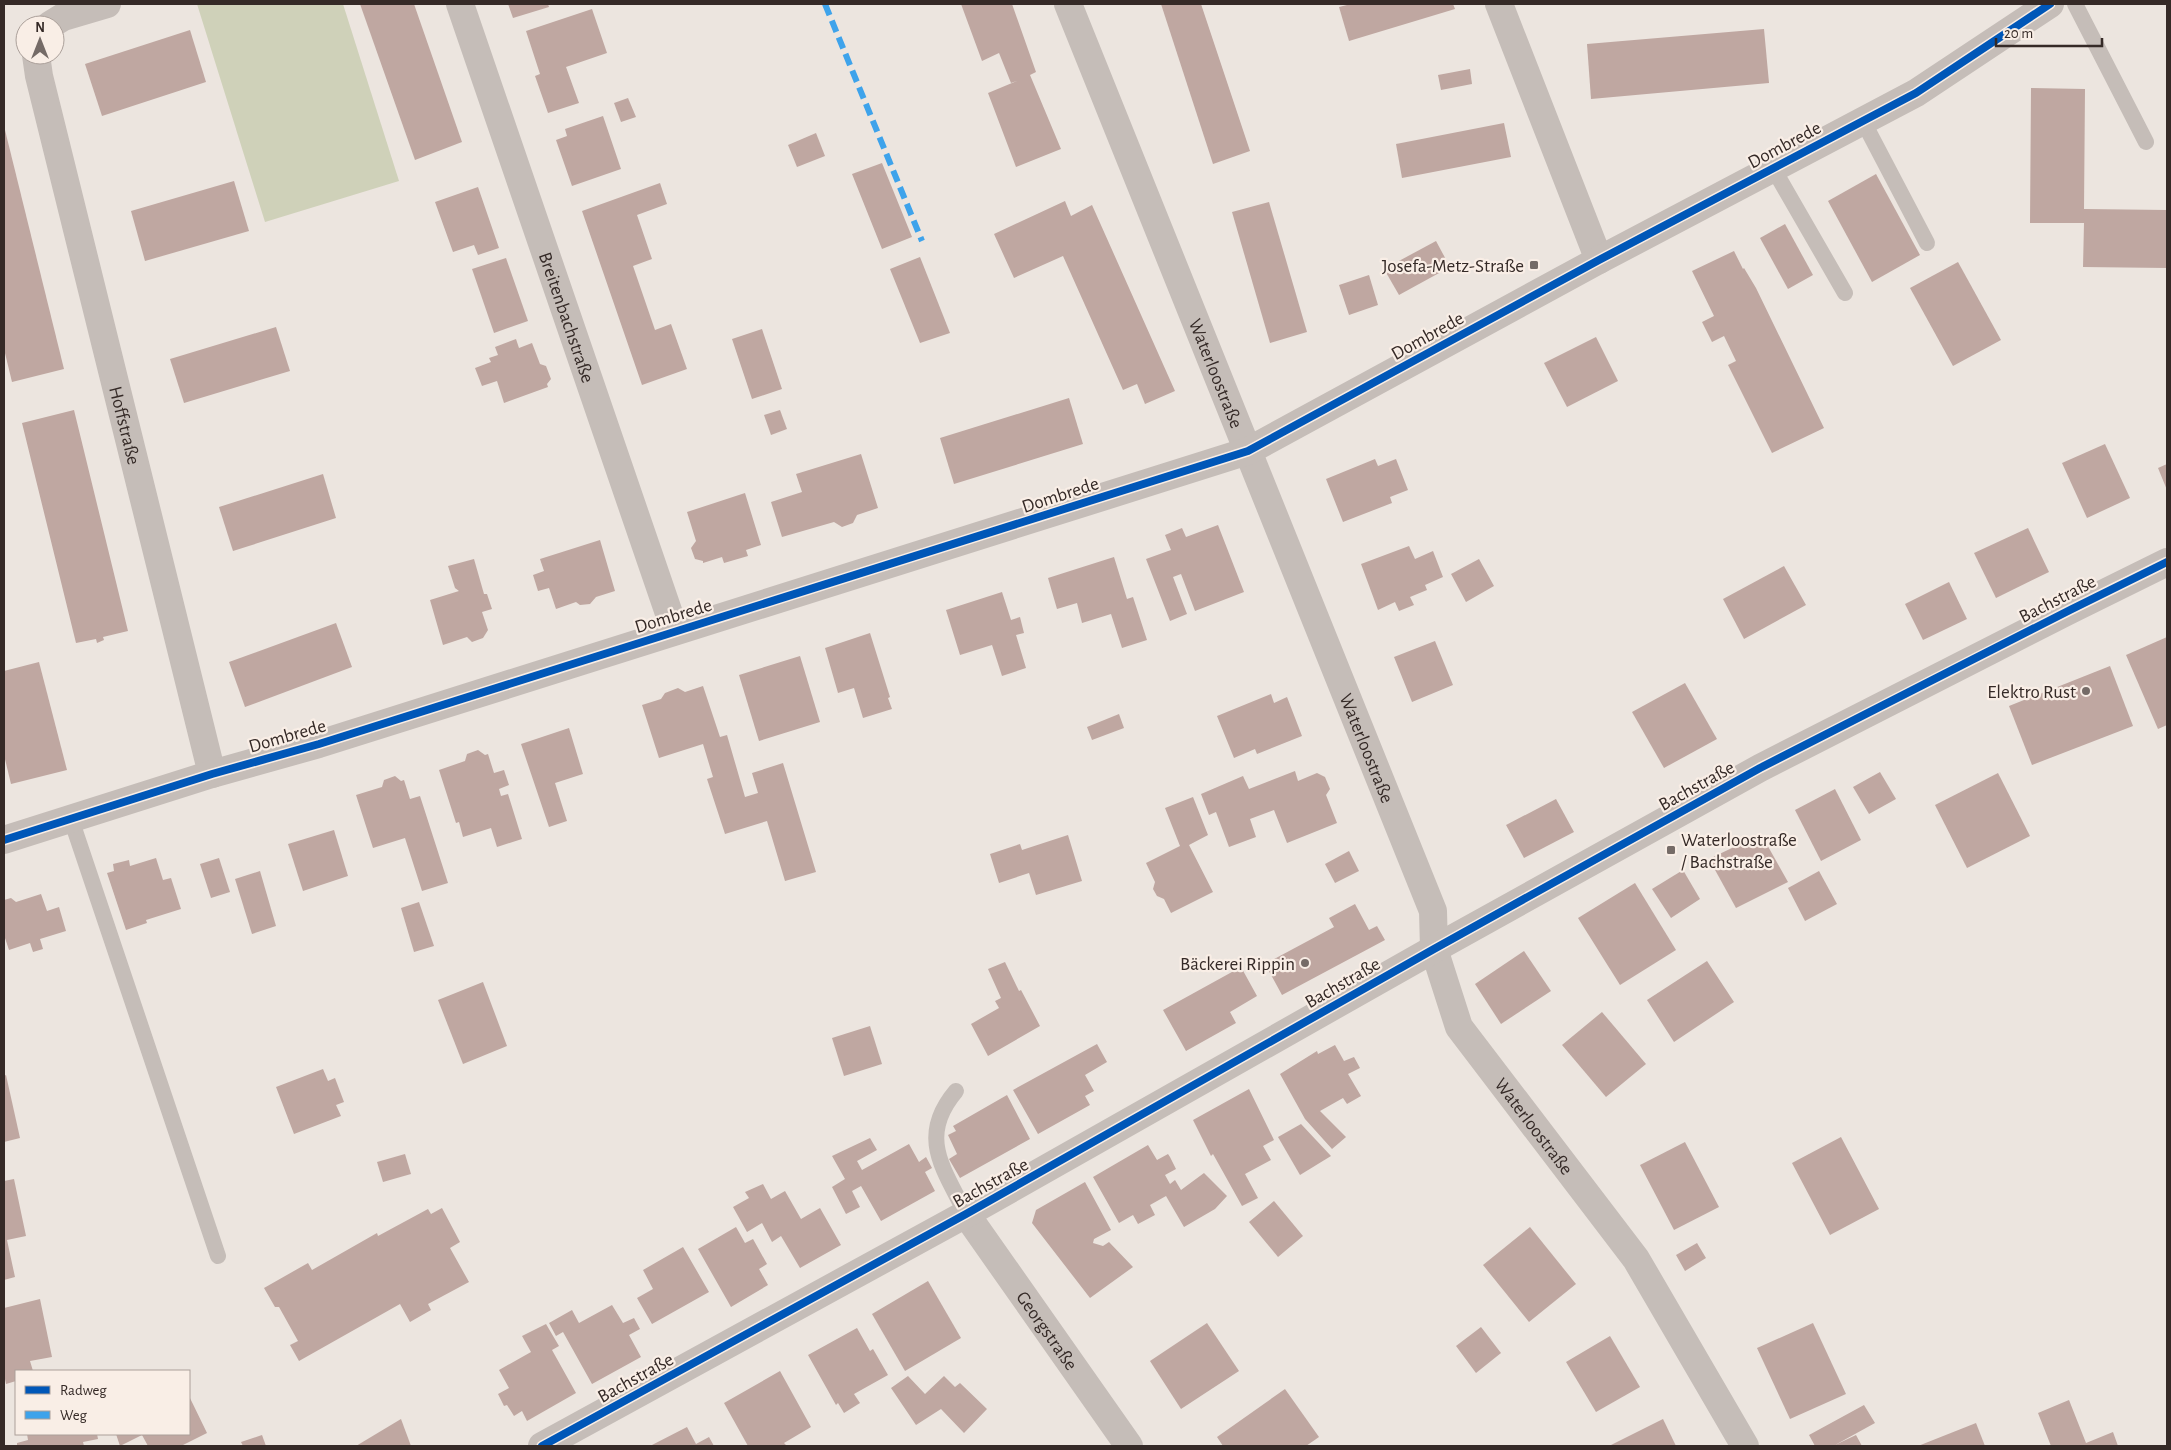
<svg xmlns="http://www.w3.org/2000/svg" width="2171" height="1450" viewBox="0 0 2171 1450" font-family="'Alegreya Sans',sans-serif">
  <rect width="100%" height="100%" fill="#ece5df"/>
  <polygon fill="#cfd1b9" points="197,4 343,4 399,181 265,222"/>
  <g fill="#bfa7a1">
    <polygon points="360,4 414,4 462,142 415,160"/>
    <polygon points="508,4 548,4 549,7 513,18"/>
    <polygon points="961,4 1012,4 1036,72 1030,75 1061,149 1016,167 988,93 1019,80 1011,83 999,53 982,61"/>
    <polygon points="1161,4 1201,4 1250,151 1213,164"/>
    <polygon points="1351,4 1453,4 1455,9 1349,41 1339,7"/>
    <polygon points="592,9 607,53 566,67 579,103 548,113 535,76 540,74 526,31"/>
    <polygon points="1764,29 1769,83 1591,99 1587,44"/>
    <polygon points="190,30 206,82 102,116 85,64"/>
    <polygon points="1470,69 1472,84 1441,90 1438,75"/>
    <polygon points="2031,88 2085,89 2084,209 2167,210 2167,268 2083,267 2084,223 2030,223"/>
    <polygon points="628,98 636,117 621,122 614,103"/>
    <polygon points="603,116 621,169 572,186 556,140 567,136 565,129"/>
    <polygon points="1504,123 1511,157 1402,178 1396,144"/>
    <polygon points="4,126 64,369 12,382 4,349"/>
    <polygon points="816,133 825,156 797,167 788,145"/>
    <polygon points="882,163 912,237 882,249 852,174"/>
    <polygon points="1876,174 1920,255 1872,282 1828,201"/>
    <polygon points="234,181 249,231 145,261 131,211"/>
    <polygon points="660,183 667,204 637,215 652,259 633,266 655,330 671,324 687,369 642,385 582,211"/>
    <polygon points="478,187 499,248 478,255 474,245 453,252 435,202"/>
    <polygon points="1065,201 1071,216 1092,205 1175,391 1145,404 1137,384 1123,390 1063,256 1014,278 994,234"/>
    <polygon points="1269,202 1307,332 1270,343 1232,212"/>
    <polygon points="1785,224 1813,275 1788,289 1760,238"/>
    <polygon points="1436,241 1450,267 1399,295 1384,269"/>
    <polygon points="1734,251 1743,269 1744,268 1756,288 1824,428 1772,453 1728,365 1736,361 1724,336 1712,342 1702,322 1714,316 1692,271"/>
    <polygon points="920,257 950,333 920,343 890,269"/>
    <polygon points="506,258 528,321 494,333 472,269"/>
    <polygon points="1958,262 2001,340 1953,366 1910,288"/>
    <polygon points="1369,275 1378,305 1349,315 1339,285"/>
    <polygon points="276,327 290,371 184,403 170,359"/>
    <polygon points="762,329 782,389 752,399 732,339"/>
    <polygon points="1596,337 1618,381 1567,407 1544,363"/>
    <polygon points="516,339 519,348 532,343 540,364 546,366 551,379 547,384 548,387 504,403 497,381 482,386 475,368 491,362 489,358 498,355 495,347"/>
    <polygon points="1069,398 1083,444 954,484 940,438"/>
    <polygon points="74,410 128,631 103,637 104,640 97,643 96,639 76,643 22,423"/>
    <polygon points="780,410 787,429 771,435 764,415"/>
    <polygon points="2105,444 2130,498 2087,518 2062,463"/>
    <polygon points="861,454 878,508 857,515 853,523 842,527 834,522 782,537 771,502 802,492 796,474"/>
    <polygon points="1375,459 1378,466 1396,459 1408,490 1390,497 1392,503 1343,522 1326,479"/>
    <polygon points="2167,464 2167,490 2158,468"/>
    <polygon points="323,474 336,518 233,551 219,507"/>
    <polygon points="745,493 761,545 746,550 748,556 724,563 722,557 703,563 703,561 695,559 691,548 696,541 687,512"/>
    <polygon points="1218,525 1244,592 1195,611 1181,574 1173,577 1187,614 1170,621 1146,559 1171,550 1165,535 1182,528 1186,537"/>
    <polygon points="2028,528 2049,572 1996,598 1974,553"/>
    <polygon points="600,540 615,591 596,597 590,604 580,605 576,602 556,609 549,588 538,591 533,575 544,571 540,559"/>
    <polygon points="1409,546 1415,559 1433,551 1443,577 1425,585 1427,590 1410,597 1414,605 1399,611 1395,602 1378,610 1361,564"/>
    <polygon points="1114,557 1127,599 1133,597 1147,640 1122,648 1111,614 1082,623 1077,603 1057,609 1048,578"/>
    <polygon points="474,559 484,594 487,594 492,609 482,612 488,630 483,638 472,642 467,637 443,645 430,600 459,591 455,588 448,566"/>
    <polygon points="1479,559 1494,586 1466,602 1451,574"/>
    <polygon points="1784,566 1806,605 1744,639 1723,599"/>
    <polygon points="1949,582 1967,619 1923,640 1905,604"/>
    <polygon points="1002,592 1011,620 1020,617 1024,633 1016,635 1026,668 1002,676 992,645 960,655 946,610"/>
    <polygon points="336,623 352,667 245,707 229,662"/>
    <polygon points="870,633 890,697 888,698 892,709 863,718 854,688 838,693 825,648"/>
    <polygon points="2167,637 2167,725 2158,729 2126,655"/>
    <polygon points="1435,641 1453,685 1412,702 1394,657"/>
    <polygon points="800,656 820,722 759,741 739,675"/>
    <polygon points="39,662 67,770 11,784 4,755 4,671"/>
    <polygon points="2110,666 2133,726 2032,765 2009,706"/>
    <polygon points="1685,683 1717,739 1664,768 1632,712"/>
    <polygon points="703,686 720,737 727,735 745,797 758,793 752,773 783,763 816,872 785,881 767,821 725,834 707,779 713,777 703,744 659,758 642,705 661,699 665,693 678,688 685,692"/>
    <polygon points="1271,694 1274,703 1287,697 1302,736 1257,754 1255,749 1234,758 1217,716"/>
    <polygon points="1119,714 1124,728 1092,740 1087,727"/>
    <polygon points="569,728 583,774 555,783 567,821 549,827 521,744"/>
    <polygon points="478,750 485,755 488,754 494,773 504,770 509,785 499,789 501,796 508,794 522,839 497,847 491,828 463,837 459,822 456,823 439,770 465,761 467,754"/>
    <polygon points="1295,771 1298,781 1317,773 1325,777 1330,789 1326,795 1337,823 1287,843 1274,810 1250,819 1256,837 1229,847 1216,812 1209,815 1201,794 1243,776 1249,789"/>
    <polygon points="1880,772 1896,799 1869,814 1853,787"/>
    <polygon points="1998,773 2030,836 1967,868 1935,805"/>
    <polygon points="395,776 401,781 404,780 410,799 420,796 448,883 422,891 405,838 373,848 356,795 382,787 384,780"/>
    <polygon points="1835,789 1861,840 1821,861 1795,810"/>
    <polygon points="1193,797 1208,835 1189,845 1213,892 1171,913 1164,899 1157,896 1153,889 1155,882 1146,863 1180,846 1165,808"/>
    <polygon points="1556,799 1574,832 1524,858 1506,825"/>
    <polygon points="334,830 348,876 303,891 288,844"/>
    <polygon points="1761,834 1788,882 1736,908 1709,859"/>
    <polygon points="1068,835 1082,881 1036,895 1029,873 999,883 990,854 1020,844 1022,850"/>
    <polygon points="1349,851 1359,871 1335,883 1325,864"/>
    <polygon points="156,858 163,880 171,878 181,909 146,920 147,923 126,930 107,873 114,871 113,864 129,860 130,866"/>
    <polygon points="219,858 230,892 211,898 200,864"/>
    <polygon points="1683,870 1700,899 1671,918 1652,889"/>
    <polygon points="260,871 276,926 252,934 235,879"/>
    <polygon points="1819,871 1837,904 1805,921 1788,888"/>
    <polygon points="1635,883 1676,950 1620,985 1578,918"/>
    <polygon points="41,894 47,911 59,907 66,931 40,939 43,949 33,952 30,943 9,950 4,935 4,900 11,898 16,902"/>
    <polygon points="419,902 434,946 414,952 401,908"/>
    <polygon points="1355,904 1369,930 1377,926 1385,940 1282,995 1265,964 1334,927 1329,918"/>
    <polygon points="1524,951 1551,991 1501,1024 1475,984"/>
    <polygon points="1707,961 1734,1002 1674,1042 1647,1000"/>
    <polygon points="1005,962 1019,991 1021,990 1040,1026 988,1056 971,1024 999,1008 995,1001 1001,998 988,969"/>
    <polygon points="1241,967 1257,996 1230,1012 1236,1023 1186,1051 1163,1010"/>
    <polygon points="483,982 507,1046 463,1064 438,1000"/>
    <polygon points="1602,1012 1646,1064 1606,1097 1562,1045"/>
    <polygon points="870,1026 882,1064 844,1076 832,1038"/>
    <polygon points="1097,1044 1107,1062 1085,1075 1094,1091 1085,1096 1090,1105 1038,1134 1013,1090"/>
    <polygon points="1335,1045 1344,1061 1354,1057 1360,1068 1348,1074 1361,1096 1347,1104 1343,1098 1320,1111 1346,1137 1332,1149 1305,1119 1280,1074 1317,1051 1318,1054"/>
    <polygon points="323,1069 328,1081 335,1078 344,1102 336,1105 341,1116 294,1134 276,1087"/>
    <polygon points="6,1075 20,1138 4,1142 4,1076"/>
    <polygon points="1249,1089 1274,1140 1263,1146 1271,1160 1245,1174 1258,1198 1242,1206 1213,1154 1211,1156 1193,1120"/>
    <polygon points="1007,1095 1030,1139 960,1178 949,1159 957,1154 948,1135 956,1131 953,1126"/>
    <polygon points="1301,1124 1331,1156 1300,1175 1278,1137"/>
    <polygon points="1841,1137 1879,1209 1830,1235 1792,1163"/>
    <polygon points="870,1138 877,1150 857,1161 862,1170 909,1144 919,1162 926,1157 932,1168 925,1172 935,1191 881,1221 861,1186 852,1191 860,1207 846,1214 832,1187 845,1179 832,1156"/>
    <polygon points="1685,1142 1719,1207 1674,1230 1640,1165"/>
    <polygon points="1148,1145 1157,1160 1168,1154 1170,1157 1176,1169 1165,1175 1170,1184 1175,1180 1181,1190 1204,1173 1227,1196 1215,1209 1184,1227 1166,1196 1150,1205 1155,1215 1138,1224 1133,1215 1119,1223 1093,1177"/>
    <polygon points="405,1154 411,1174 383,1182 377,1162"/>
    <polygon points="14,1179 26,1236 7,1240 15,1277 4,1280 4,1181"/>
    <polygon points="1085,1182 1111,1230 1094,1239 1093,1243 1103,1246 1109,1242 1133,1267 1090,1298 1032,1223 1036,1210"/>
    <polygon points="763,1184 771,1199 785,1191 801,1219 820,1208 841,1245 800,1268 781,1236 772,1242 762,1223 747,1232 733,1207 749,1198 745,1192"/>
    <polygon points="1274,1201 1303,1236 1278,1257 1249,1222"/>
    <polygon points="442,1208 460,1242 450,1248 469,1282 428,1304 431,1310 410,1322 400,1304 299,1361 290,1345 298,1341 279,1307 275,1307 264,1288 308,1263 312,1270 377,1233 378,1236 428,1209 431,1214"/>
    <polygon points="736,1227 745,1243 753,1239 767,1264 759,1269 768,1285 731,1307 698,1249"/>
    <polygon points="1530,1227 1576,1284 1529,1322 1483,1265"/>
    <polygon points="1697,1243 1706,1258 1685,1271 1676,1255"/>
    <polygon points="683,1247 709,1292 652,1324 637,1298 653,1289 643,1270"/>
    <polygon points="928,1281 961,1338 905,1371 872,1314"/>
    <polygon points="40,1299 52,1357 30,1361 33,1371 16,1371 16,1381 6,1384 4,1374 4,1308"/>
    <polygon points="612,1305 623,1323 634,1318 640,1329 629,1335 641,1357 592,1384 563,1332 556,1336 549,1323 572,1310 579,1323"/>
    <polygon points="1207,1323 1239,1371 1181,1409 1150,1361"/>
    <polygon points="1813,1323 1846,1394 1790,1419 1757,1348"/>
    <polygon points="546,1324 559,1346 552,1350 576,1393 527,1421 522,1411 514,1416 507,1405 504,1406 498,1394 509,1388 499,1370 531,1352 522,1336"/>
    <polygon points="1481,1327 1501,1353 1476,1373 1456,1346"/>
    <polygon points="857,1328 870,1351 873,1349 888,1375 854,1394 860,1403 844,1413 838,1403 836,1405 808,1355"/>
    <polygon points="1610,1336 1640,1387 1596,1412 1566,1362"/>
    <polygon points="780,1371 811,1427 784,1443 787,1446 748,1446 724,1403"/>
    <polygon points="908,1376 925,1394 944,1376 955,1387 960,1383 987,1409 964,1433 941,1409 916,1425 891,1388"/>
    <polygon points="1285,1389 1319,1437 1306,1446 1223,1446 1217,1437"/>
    <polygon points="189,1396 207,1433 181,1446 148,1446 142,1435 120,1446 116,1434 189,1434"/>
    <polygon points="2069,1400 2086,1443 2113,1432 2118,1446 2051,1446 2038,1413"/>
    <polygon points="1864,1405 1875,1423 1835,1445 1856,1435 1862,1446 1815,1446 1809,1435"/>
    <polygon points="401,1419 411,1446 356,1446"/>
    <polygon points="1663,1419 1676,1446 1609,1446"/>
    <polygon points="1976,1423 1985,1446 1918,1446"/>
    <polygon points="687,1427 696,1444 709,1437 714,1446 650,1446"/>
    <polygon points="27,1434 97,1434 98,1439 83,1442 84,1446 17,1446 17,1443 28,1440"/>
    <polygon points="262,1435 266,1446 243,1446 241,1442"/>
  </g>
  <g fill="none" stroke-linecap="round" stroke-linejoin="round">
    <g stroke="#c5bdb8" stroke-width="16">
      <polyline points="2075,4 2146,142"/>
      <polyline points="1863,121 1927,243"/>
      <polyline points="1773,168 1845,293"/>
      <polyline points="71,819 218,1256"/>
      <path d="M956,1091c-39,46 -12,78 10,123"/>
    </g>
    <g stroke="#c5bdb8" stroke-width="28">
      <path id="s1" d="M460,4l215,627"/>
      <path id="s2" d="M1068,4l365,907 1,38 25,78 177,232 109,187"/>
      <polyline points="1499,4 1599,260"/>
      <polyline points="50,25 63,17 107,4"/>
      <path id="s3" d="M36,55l3,21 173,698"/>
      <polyline points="4,840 212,774 319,744 1248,451 1599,260 1916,93 2050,4"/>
      <path id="s4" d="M966,1214l163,232"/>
      <polyline points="542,1446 966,1214 1434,949 1760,768 2070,610 2167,562"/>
    </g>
    <polyline stroke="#3ea3eb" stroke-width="6" stroke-dasharray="12 6" stroke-linecap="butt" points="825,4 922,241"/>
    <defs>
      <g id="cycleway">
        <polyline points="4,840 212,774 319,744 1248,451 1599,260 1916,93 2050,4"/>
        <polyline points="542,1446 966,1214 1434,949 1760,768 2070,610 2167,562"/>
      </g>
    </defs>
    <use href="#cycleway" stroke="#f9eee6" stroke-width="11"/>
    <use href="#cycleway" stroke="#0057b8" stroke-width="8"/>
  </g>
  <g fill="#756b67" stroke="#f9eee6" stroke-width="2">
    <rect x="1529" y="260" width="10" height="10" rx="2.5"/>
    <circle cx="2086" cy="691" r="5"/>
    <rect x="1666" y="845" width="10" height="10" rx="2.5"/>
    <circle cx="1305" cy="963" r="5"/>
  </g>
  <g text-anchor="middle" stroke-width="4.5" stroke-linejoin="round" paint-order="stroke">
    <g font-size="19" fill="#352a27" stroke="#f9eee6">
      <text transform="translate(1784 144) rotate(-28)" y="7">Dombrede</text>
      <text dy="7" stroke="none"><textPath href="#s1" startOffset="331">Breitenbachstraße</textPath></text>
      <text transform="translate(1427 335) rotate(-29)" y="7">Dombrede</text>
      <text dy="7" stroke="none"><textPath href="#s2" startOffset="398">Waterloostraße</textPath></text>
      <text dy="7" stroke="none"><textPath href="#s3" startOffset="381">Hoffstraße</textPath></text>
      <text transform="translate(1060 494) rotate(-18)" y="7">Dombrede</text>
      <text transform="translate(2057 598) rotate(-27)" y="7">Bachstraße</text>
      <text transform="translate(673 615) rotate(-17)" y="7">Dombrede</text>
      <text transform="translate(287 735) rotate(-16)" y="7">Dombrede</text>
      <text dy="7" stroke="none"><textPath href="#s2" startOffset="802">Waterloostraße</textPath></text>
      <text transform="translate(1696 785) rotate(-29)" y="7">Bachstraße</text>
      <text transform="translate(1342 982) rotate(-30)" y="7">Bachstraße</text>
      <text dy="7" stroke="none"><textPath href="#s2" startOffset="1222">Waterloostraße</textPath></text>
      <text transform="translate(990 1182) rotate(-29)" y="7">Bachstraße</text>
      <text dy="7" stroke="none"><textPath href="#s4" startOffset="142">Georgstraße</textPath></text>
      <text transform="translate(635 1377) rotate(-29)" y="7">Bachstraße</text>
    </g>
    <g font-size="19" fill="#352a27" stroke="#f9eee6" text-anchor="end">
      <text x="1524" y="272">Josefa-Metz-Straße</text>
      <text x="2076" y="698">Elektro Rust</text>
      <text x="1681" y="846" text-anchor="start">Waterloostraße<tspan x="1681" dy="22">/ Bachstraße</tspan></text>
      <text x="1295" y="970">Bäckerei Rippin</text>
    </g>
  </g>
  <rect width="2171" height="1450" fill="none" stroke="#352a27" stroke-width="10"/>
  <rect x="15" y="1370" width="175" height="65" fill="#f9eee6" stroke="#aba09a"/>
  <rect x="25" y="1386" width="25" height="8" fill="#0057b8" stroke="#aba09a"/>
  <text x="60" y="1395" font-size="15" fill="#352a27">Radweg</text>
  <rect x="25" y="1411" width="25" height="8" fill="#3ea3eb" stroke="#aba09a"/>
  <text x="60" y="1420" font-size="15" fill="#352a27">Weg</text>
  <g transform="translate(40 40)"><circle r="24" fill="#f9eee6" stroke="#aba09a"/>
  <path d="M0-4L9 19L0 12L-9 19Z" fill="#756b67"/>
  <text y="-8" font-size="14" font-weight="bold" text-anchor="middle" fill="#352a27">N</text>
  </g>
  <path d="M1996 38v8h106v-8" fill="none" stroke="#352a27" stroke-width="2.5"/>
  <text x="2004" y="38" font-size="15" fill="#352a27" stroke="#f9eee6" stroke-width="4" paint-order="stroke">20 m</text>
</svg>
